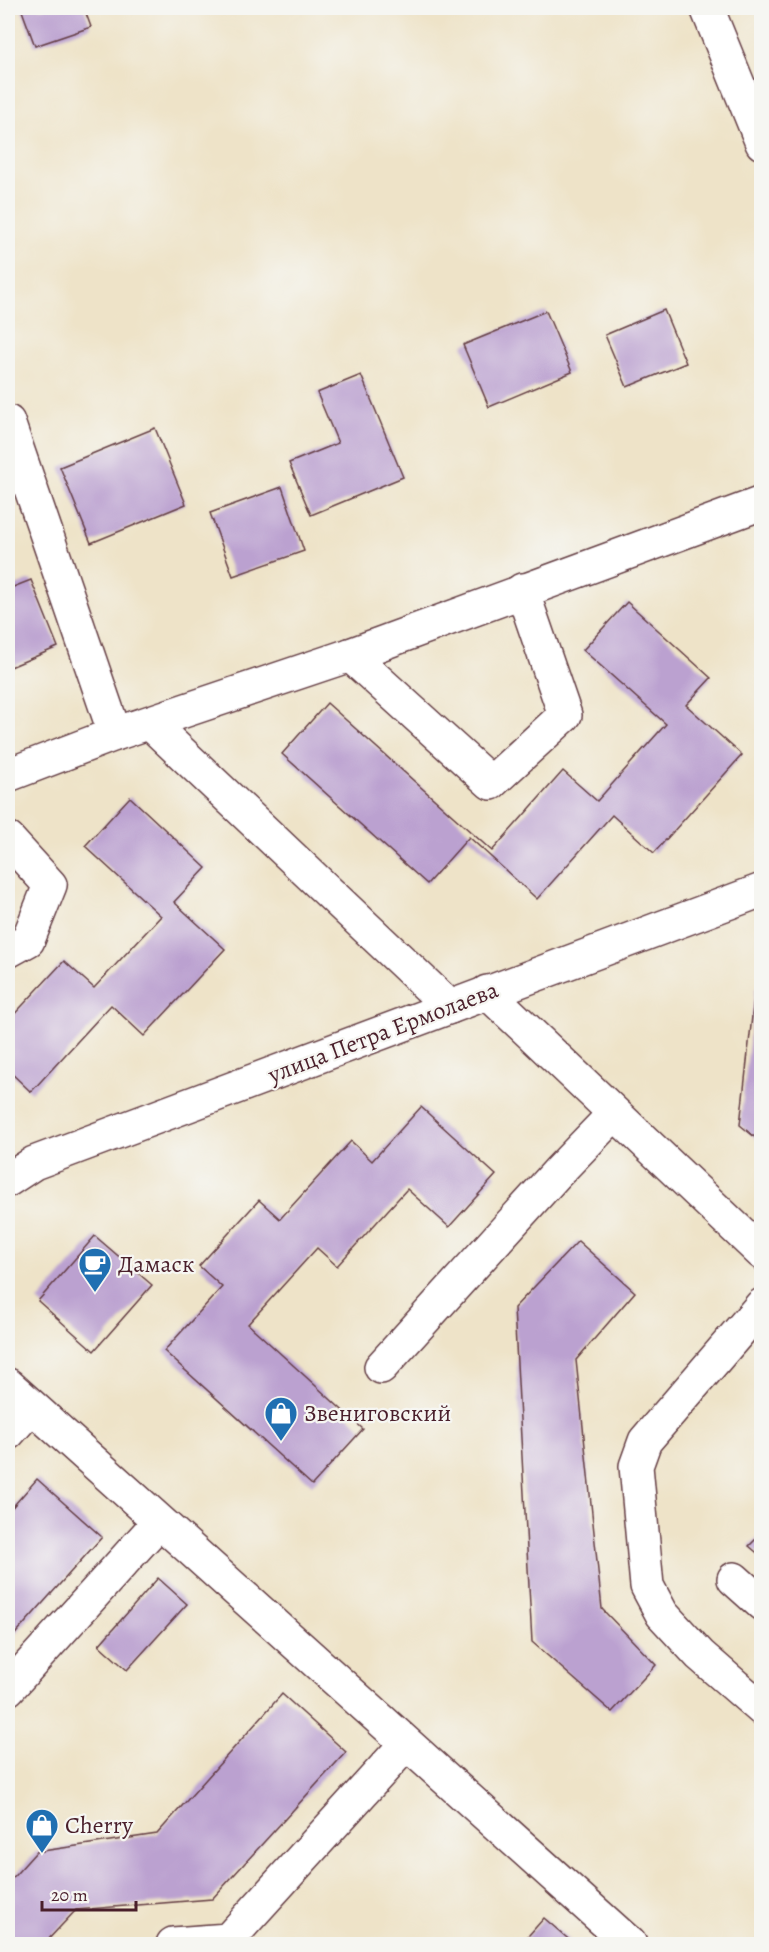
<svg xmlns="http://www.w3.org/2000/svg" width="769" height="1952" viewBox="0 0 769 1952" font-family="Alegreya,serif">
  <rect width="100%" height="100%" fill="#f6f6f2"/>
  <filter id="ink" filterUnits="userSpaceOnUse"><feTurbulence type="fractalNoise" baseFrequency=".0167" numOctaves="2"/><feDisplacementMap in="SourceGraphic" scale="12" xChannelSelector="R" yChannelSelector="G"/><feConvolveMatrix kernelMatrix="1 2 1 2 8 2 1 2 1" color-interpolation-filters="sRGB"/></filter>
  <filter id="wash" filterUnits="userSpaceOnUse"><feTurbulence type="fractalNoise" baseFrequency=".008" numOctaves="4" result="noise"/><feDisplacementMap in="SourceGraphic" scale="24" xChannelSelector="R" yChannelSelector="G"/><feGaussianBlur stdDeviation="1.35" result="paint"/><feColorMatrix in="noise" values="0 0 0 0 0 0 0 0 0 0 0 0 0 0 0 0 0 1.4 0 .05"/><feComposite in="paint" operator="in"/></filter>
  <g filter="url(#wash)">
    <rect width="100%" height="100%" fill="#eee3c8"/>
    <g id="blocks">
      <g fill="#bba1d0">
        <polygon points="21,8 84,8 91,27 35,46"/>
        <polygon points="664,310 686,363 627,387 605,335"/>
        <polygon points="546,311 572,372 489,407 463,345"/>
        <polygon points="361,375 403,477 311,515 289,463 338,443 317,393"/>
        <polygon points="155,428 186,504 91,543 60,467"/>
        <polygon points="282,487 304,551 233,576 210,513"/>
        <polygon points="31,580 58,647 8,668 8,589"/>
        <polygon points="627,602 711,678 686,705 742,755 654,853 612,815 537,899 469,837 427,884 282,754 327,703 492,851 563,771 597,801 666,724 583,650"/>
        <polygon points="130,797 206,868 174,902 225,949 144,1036 111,1005 31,1092 8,1070 8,1021 64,961 94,988 161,916 85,846"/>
        <polygon points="762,986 762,1143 740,1125 755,989"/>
        <polygon points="421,1107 496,1175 449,1227 407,1189 337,1266 317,1248 248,1324 363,1429 312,1485 164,1351 222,1287 199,1266 259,1200 280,1219 351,1141 372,1161"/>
        <polygon points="95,1236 152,1285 94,1351 38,1301"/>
        <polygon points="578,1241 635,1292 576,1360 602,1609 656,1665 612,1712 532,1642 514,1308"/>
        <polygon points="37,1479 102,1537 8,1642 8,1512"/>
        <polygon points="762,1533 762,1557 749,1546"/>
        <polygon points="158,1578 187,1604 127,1670 99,1645"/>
        <polygon points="282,1694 346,1752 212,1899 76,1910 44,1944 8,1944 8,1883 36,1852 157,1834"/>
        <polygon points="544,1918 574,1944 521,1944"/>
      </g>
    </g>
  </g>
  <g filter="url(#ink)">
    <use href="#blocks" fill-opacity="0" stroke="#633c43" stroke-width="1.5"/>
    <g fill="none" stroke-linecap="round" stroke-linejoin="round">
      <defs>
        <g id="minor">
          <polyline points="707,8 762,143"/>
          <polyline points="8,422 115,734"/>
          <polyline points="350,655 491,783 565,715 522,590"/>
          <polyline points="150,723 450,1007"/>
          <polyline points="8,775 115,734 350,655 762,503"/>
          <polyline points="8,839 50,885 28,940 8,951"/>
          <polyline points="487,992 762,1253"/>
          <polyline points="8,1180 34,1163 762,890"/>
          <polyline points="762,1305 645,1441 636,1466 647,1586 662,1614 700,1655 762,1709"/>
          <polyline points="381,1367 558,1172 614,1114"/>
          <polyline points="8,1385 630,1944"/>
          <polyline points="8,1433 31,1407"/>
          <polyline points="734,1579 762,1604"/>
          <polyline points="8,1689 159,1522"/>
          <polyline points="173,1944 228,1940 406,1744"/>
        </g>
      </defs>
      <use href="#minor" stroke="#633c43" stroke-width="36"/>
      <use href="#minor" stroke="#fff" stroke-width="33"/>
    </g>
  </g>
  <defs>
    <symbol id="cafe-pin" viewBox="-11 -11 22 30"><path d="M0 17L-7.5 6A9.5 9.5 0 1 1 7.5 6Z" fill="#1f6fb2" stroke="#f6f6f2"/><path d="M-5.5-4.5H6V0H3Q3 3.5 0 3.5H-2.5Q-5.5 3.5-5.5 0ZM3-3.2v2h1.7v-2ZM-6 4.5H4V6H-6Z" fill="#fff"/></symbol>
    <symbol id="shop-pin" viewBox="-11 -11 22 30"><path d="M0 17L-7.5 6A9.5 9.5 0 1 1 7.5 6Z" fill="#1f6fb2" stroke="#f6f6f2"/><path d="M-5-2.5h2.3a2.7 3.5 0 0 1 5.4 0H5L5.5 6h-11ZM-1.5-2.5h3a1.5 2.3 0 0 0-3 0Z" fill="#fff"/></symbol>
  </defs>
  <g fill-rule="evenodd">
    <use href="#cafe-pin" x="76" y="1245" width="38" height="52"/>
    <use href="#shop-pin" x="262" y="1394" width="38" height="52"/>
    <use href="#shop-pin" x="23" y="1806" width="38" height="52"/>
  </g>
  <g text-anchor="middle" stroke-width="4.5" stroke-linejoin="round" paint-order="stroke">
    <g font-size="24" fill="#4a1f2b" stroke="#f6f6f2">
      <text transform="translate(383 1032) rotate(-21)" y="8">улица Петра Ермолаева</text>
    </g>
    <g font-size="24" fill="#4a1f2b" stroke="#f6f6f2" text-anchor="start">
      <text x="118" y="1272">Дамаск</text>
      <text x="304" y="1421">Звениговский</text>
      <text x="65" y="1833">Cherry</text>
    </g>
  </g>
  <rect width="769" height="1952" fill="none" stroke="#f6f6f2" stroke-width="30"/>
  <path d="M42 1901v9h94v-9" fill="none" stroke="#4a1f2b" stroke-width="3"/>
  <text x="51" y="1901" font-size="18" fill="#4a1f2b" stroke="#f6f6f2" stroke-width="4.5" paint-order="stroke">20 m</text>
</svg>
